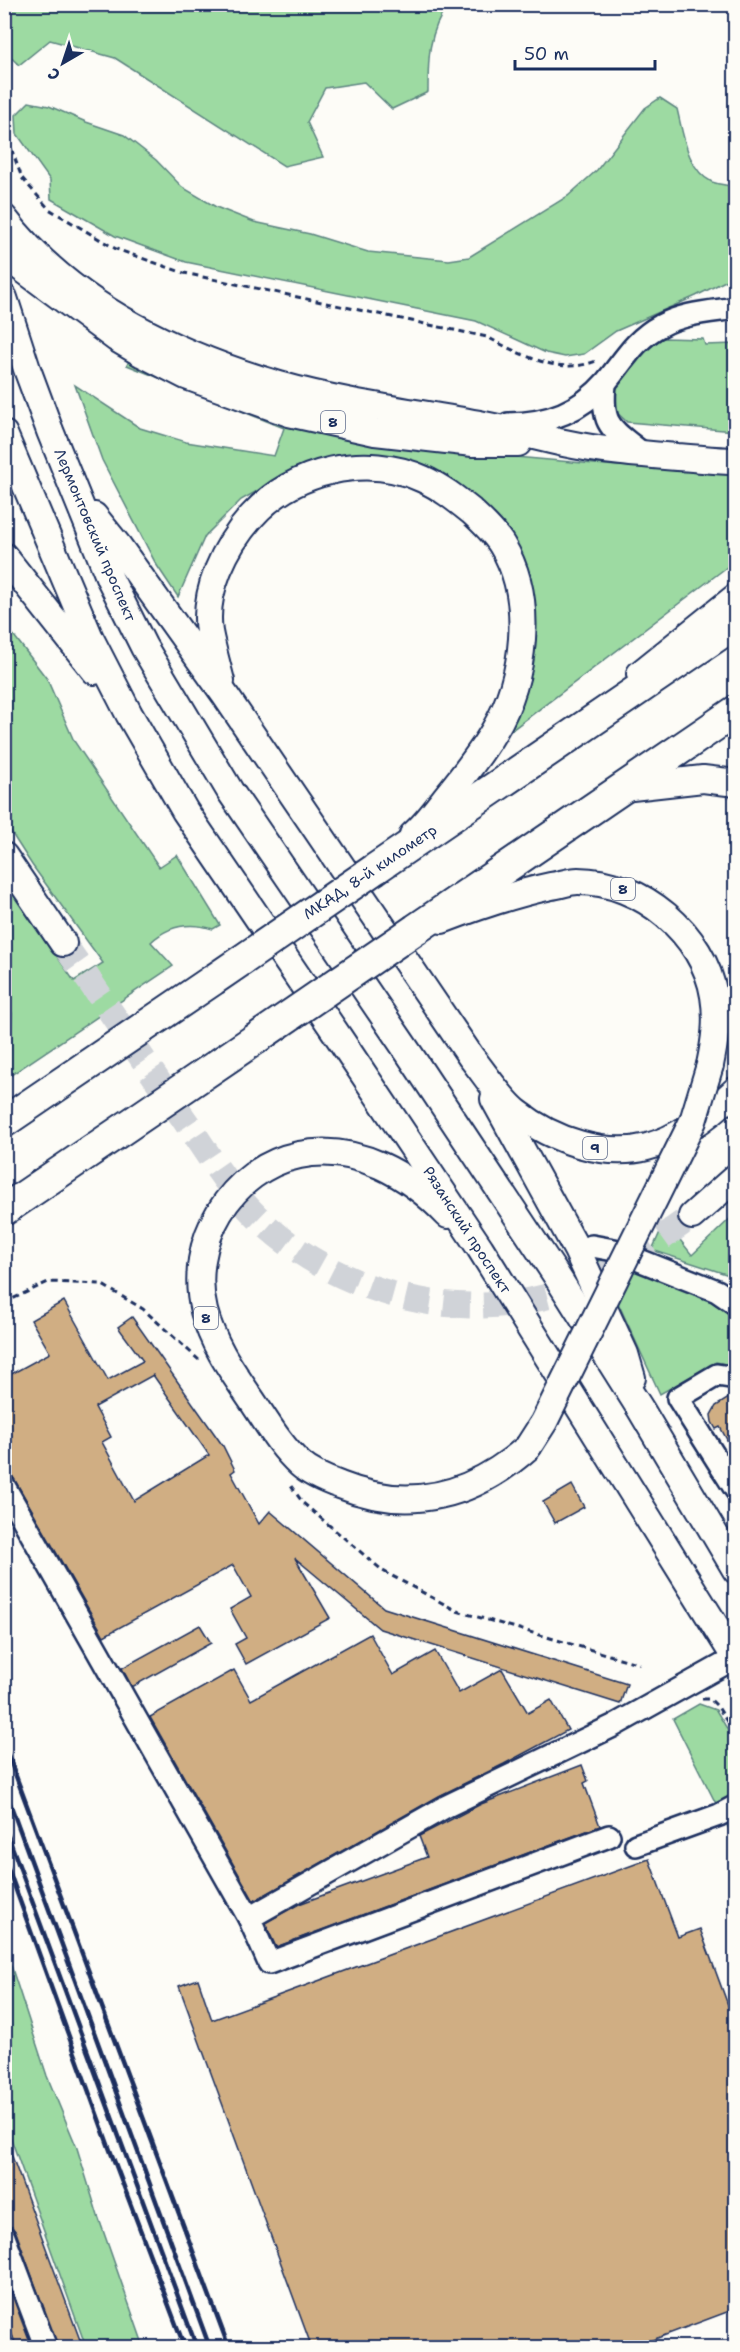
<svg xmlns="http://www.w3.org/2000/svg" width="740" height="2352" viewBox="0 0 740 2352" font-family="'Shantell Sans',sans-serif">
  <rect width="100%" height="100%" fill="#fdfcf7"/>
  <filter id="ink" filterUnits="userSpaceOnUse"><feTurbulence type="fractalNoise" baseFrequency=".0167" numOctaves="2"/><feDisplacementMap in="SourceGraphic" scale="12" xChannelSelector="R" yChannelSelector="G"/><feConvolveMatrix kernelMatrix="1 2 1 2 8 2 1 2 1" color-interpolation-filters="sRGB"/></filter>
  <g filter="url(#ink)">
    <g fill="#9ddaa2" stroke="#5c8480" stroke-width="1.5">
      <path d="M5,4h443v1c-20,27 -20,55 -20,87l-36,17 -28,-27 -39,6 -18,34 16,35 -39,9 -169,-108 -65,-18 -31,25 -14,-13z"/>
      <path d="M660,98l17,11c6,24 10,61 35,73 5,2 13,3 19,4l4,-2v92l-39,20 -80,35 -32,23 -19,3 -19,-4 -70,-32 -290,-59 -71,-26 -64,-37 -1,-19 -33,-46 -1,-19 13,-13 20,4 37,16 38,13 32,25 26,27 34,20 38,15 56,12 58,18 81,8 20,-3 99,-61 29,-26 48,-62z"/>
      <polygon points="662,338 703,339 705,345 735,344 735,431 627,422 612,408 609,392 633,361"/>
      <polygon points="129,361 234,407 447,451 617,466 735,472 735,561 500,739 529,604 458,487 293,471 241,500 205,536 178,597 156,564 102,460 75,385 140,428 186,442 274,456 284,428 127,365"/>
      <path d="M5,624l42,55 27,62 85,126 18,-12 43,70 -7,4c-23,-7 -44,-4 -62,13l22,24 -168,113v-12l5,-16 2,-38 -8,-21 1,-111 69,100 29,-18 -71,-98 -27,-42z"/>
      <polygon points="735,1214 735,1277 652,1250 665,1221 692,1255"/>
      <polygon points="595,1253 735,1310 735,1366 716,1362 660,1394"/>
      <polygon points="699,1704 716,1710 735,1742 735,1841 673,1719"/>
      <polygon points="5,1947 47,2076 77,2148 98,2216 144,2347 86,2347 5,2122"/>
    </g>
    <g fill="#d0ae83" stroke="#1b2f5e" stroke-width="1.5" fill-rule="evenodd">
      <path d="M64,1301l44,79 35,-19 -25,-34 14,-10 91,129 12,24 -4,3 28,51 11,-13 114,97 243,76 -7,20 -240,-75 -85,-71 35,60 -84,46 -11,-20 11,-6 -16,-29 21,-12 -18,-32 -129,71 -100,-175v-83l46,-25 -19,-33zM153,1375l56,80 -75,46 -32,-59 9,-5 -16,-30z"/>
      <polygon points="735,1394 735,1448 732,1449 720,1427 716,1429 712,1422 711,1415 716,1406"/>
      <polygon points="572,1485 584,1507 555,1523 543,1502"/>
      <polygon points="200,1625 211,1643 132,1687 122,1668"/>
      <polygon points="370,1634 393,1675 435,1651 459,1693 502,1669 528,1713 551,1700 568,1730 504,1764 439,1796 254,1901 150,1717 234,1670 251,1700"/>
      <polygon points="582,1765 588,1781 584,1783 600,1826 276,1947 265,1923 299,1904 427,1857 419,1836 481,1804"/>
      <polygon points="649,1859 678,1937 700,1929 735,2024 735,2309 631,2348 312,2348 179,1986 198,1979 212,2020"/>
      <polygon points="4,2140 6,2140 83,2348 58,2348 16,2232 12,2227 4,2224 4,2210 10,2209 4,2194"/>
      <polygon points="4,2274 32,2348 17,2348 4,2313"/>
    </g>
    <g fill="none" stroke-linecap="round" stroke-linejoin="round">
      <path stroke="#d0d3d8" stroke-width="26" stroke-dasharray="26 13" stroke-linecap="butt" d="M63,943c40,57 79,115 118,172 24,34 46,73 76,102 87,85 228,116 340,61 34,-17 64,-40 95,-62"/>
      <defs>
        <g id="minor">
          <path d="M605,384c-4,43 6,44 38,70"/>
          <path d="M508,424c38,0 72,-12 98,-42 17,-20 29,-43 54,-56 23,-13 50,-14 76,-18"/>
          <polyline points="577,1250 592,1246 614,1250 717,1291 736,1304"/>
          <polyline points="736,1461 722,1468 736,1490"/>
          <polyline points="722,1468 678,1398 717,1375 736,1378"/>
          <polyline points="4,1486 249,1918 445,1807 613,1726 735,1658"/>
          <polyline points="636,1845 719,1815 736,1806"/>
          <polyline points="249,1918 269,1963 609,1836"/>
          <polyline points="4,2237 46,2348"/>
        </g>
        <g id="major">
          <path d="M4,218c66,87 173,137 275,167 67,19 137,27 205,40 27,5 53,12 80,18 37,8 75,11 113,14 19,1 39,4 59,4"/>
          <polyline points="4,255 116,338 143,354 186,376 289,413 375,432 473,443 518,443"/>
          <polyline points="4,298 27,369 50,431 110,579 144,647 230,791 410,1055 556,1275 641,1410 736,1570"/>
          <polyline points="4,434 90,638 129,714 185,811 340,1039 480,1248 736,1659"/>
          <path d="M94,516l25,31 106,148 246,362c14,17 30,43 47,56 34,27 87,45 129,34 34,-9 64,-33 89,-57"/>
          <polyline points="4,556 95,671"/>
          <polyline points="640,674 736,597"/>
          <path d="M221,681c-4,-16 -9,-33 -12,-49 -6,-41 16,-86 43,-116 41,-46 114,-63 171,-37 18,8 33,20 48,32 11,10 23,21 31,34 33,54 23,134 -8,186 -14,24 -31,45 -48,66 -10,13 -20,27 -33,38"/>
          <polyline points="623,788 703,779 736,783"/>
          <polyline points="4,856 63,943"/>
          <path d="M442,920c36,-14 72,-26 109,-34 9,-1 18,-5 27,-5 63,0 126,53 136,115 4,24 1,45 -4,69"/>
          <polyline points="494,1099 577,1250 625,1354 632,1378"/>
          <path d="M448,1215c-38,-40 -92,-72 -149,-60 -69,14 -112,88 -95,156 9,34 28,60 47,88 15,22 29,47 49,65 11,10 26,16 40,21 70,28 133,11 188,-38"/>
          <polyline points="692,1216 736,1177"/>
        </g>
        <g id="highway">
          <polyline points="375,869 736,623"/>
          <polyline points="416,929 736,711"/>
          <polyline points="4,1122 213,980"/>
          <polyline points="4,1210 254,1040"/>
        </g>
      </defs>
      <use href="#minor" stroke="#1b2f5e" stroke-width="26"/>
      <use href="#major" stroke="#1b2f5e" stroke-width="30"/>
      <use href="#highway" stroke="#1b2f5e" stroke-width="34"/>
      <g stroke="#1b2f5e" stroke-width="3" stroke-dasharray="6 4.5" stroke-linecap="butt">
        <path d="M4,129l18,49 27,31 67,40 68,24 303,64c33,17 72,39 109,24"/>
        <polyline points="4,1303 48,1282 101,1284 143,1309 199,1360"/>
        <polyline points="291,1486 303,1503 383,1571 457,1611 640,1664"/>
        <polyline points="702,1699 710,1699 718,1707 736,1736"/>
      </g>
      <use href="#minor" stroke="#fdfcf7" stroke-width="21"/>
      <use href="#major" stroke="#fdfcf7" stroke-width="26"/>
      <use href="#highway" stroke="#fdfcf7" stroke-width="30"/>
      <g stroke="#1b2f5e" stroke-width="4.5">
        <polyline points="4,1744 229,2348"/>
        <polyline points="4,1787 210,2348"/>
        <polyline points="4,1825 197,2348"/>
        <polyline points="4,1857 110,2150 185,2348"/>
      </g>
      <defs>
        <polyline id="major-bridge" points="528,1447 544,1422 693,1121 710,1065"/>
        <g id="highway-bridge">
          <polyline points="213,980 375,869"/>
          <polyline points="254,1040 416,929"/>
        </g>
      </defs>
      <use href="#major-bridge" stroke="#1b2f5e" stroke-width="30" stroke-linecap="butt"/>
      <use href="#highway-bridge" stroke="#1b2f5e" stroke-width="34" stroke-linecap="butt"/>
      <use href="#major-bridge" stroke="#fdfcf7" stroke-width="26"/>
      <use href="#highway-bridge" stroke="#fdfcf7" stroke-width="30"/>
    </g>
  </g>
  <g text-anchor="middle" stroke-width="5" stroke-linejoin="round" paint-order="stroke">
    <g fill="#fdfcf7" stroke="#5f6c8c" stroke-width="1.5">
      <rect x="321" y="411" width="24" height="22" rx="4.5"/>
      <rect x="611" y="878" width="24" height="22" rx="4.5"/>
      <rect x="583" y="1137" width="24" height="22" rx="4.5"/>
      <rect x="194" y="1307" width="24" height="22" rx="4.5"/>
    </g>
    <g font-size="14" font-weight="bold" fill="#1b2f5e">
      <text x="333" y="427">8</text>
      <text x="623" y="894">8</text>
      <text x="595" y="1153">9</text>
      <text x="206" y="1323">8</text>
    </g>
    <g font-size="15" fill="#1b2f5e" stroke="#fdfcf7">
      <text transform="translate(95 535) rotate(67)" y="5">Лермонтовский проспект</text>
      <text transform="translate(370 872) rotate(-34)" y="5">МКАД, 8-й километр</text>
      <text transform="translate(467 1230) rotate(57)" y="5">Рязанский проспект</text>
    </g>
  </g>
  <rect width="740" height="2352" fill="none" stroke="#fdfcf7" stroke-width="24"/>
  <rect x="12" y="12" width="716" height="2328" fill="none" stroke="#1b2f5e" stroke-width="2" filter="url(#ink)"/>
  <g transform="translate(63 63) rotate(219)" stroke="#fdfcf7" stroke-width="4.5" paint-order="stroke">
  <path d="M0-4.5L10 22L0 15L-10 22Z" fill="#1b2f5e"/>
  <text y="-9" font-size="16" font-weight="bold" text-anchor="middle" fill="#1b2f5e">С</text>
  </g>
  <path d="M515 60v9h140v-9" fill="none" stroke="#1b2f5e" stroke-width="3"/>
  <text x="524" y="60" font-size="18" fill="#1b2f5e" stroke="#fdfcf7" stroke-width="4.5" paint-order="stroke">50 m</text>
</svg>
